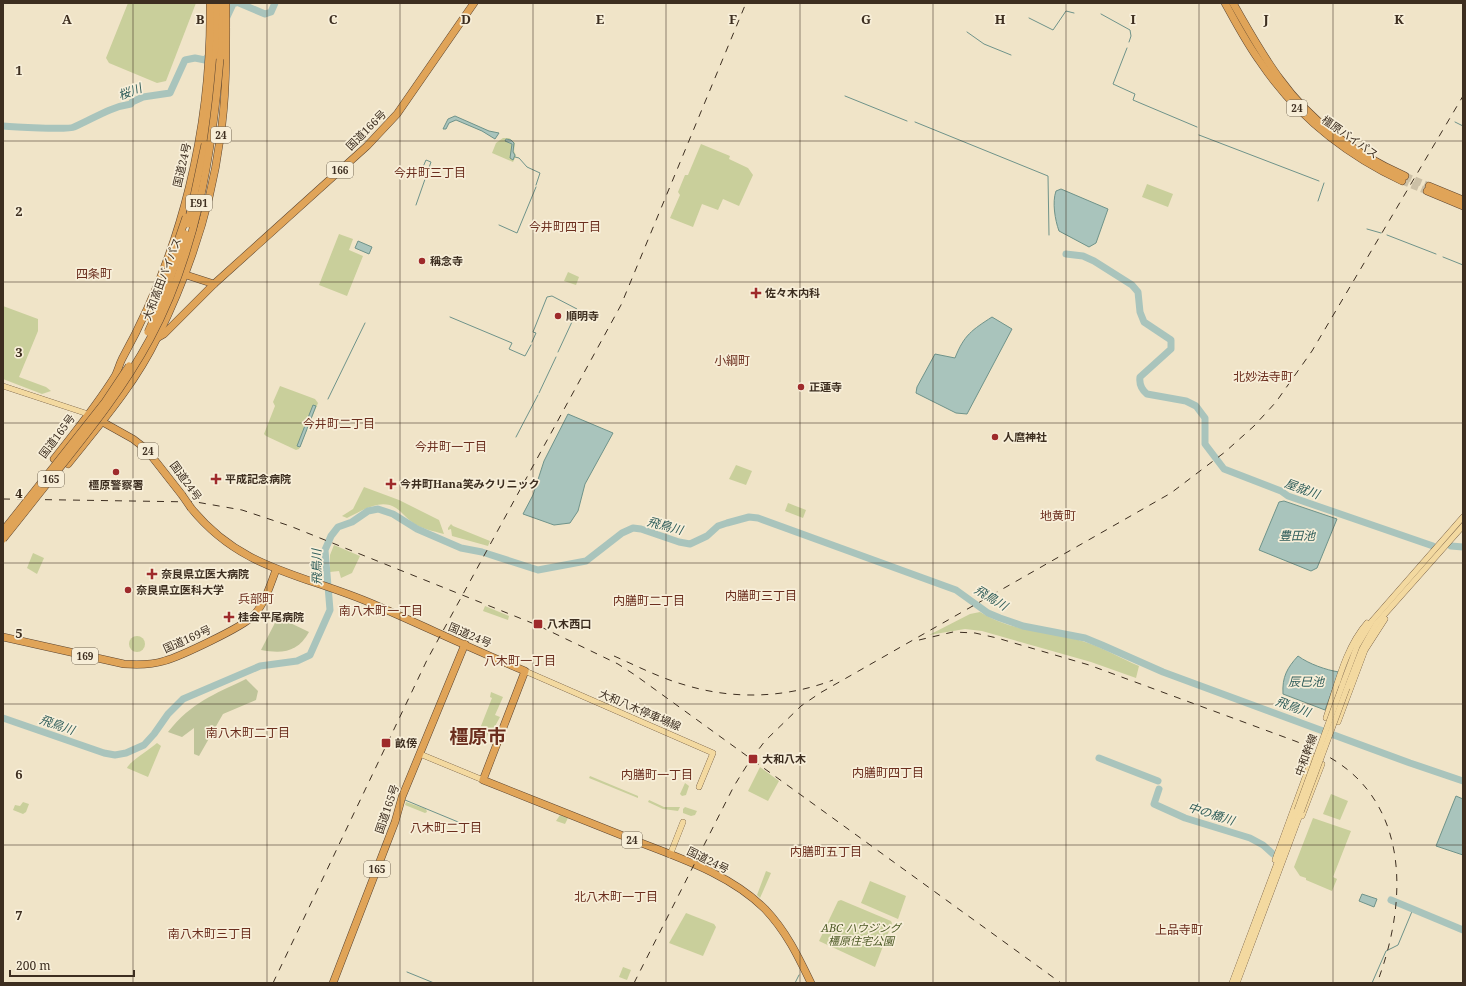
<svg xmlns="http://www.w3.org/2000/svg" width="1466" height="986" viewBox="0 0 1466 986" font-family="'Noto Serif','Noto Sans JP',serif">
  <rect width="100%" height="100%" fill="#f0e4c8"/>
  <g fill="#c9cf9b">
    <polygon points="128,3 196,3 166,81 157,83 109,63 106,58"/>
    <polygon points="503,138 509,138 515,143 514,151 516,156 513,162 492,153 496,143"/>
    <polygon points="701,144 730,156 729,159 748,168 753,175 739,206 723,199 718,210 702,204 693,227 670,218 680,195 678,192 685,175 688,175"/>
    <polygon points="1147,184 1173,194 1168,207 1142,197"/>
    <polygon points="339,234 353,239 349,250 363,256 347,296 319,285"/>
    <polygon points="568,272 579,277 576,285 564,281"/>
    <polygon points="3,306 38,319 38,331 19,377 46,387 51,391 42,394 3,379"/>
    <polygon points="280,386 315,399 318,403 299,449 296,450 266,436 264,434 275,406 273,402"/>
    <polygon points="736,465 752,471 746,485 729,479"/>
    <path d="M364,487l35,13 40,20 5,14c-11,-3 -23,-5 -32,-12 -6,-4 -10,-10 -16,-14 -16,-10 -34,3 -49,10l-5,-2 11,-7z"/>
    <polygon points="788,503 806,510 803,518 785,511"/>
    <polygon points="451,524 453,526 490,541 488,546 452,536 451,529 448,530 448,528"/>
    <polygon points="334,545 360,556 352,573 341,578 339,571 330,572 330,555"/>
    <polygon points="33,553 44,558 37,574 27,568"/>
    <polygon points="485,606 509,616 508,620 483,611"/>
    <path d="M980,612c34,21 66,18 102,29 20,6 38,17 57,25l-3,12 -45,-16 -109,-31 -17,-2 -36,6 41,-21z"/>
    <circle cx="137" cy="644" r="8"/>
    <polygon points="491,692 503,697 495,715 500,717 493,730 489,729 485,745 465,737 469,727 479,731 492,698 490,697"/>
    <path d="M157,743l4,3 -13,31 -21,-9c3,-7 22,-18 30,-25z"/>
    <polygon points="760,767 779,781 768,801 748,791"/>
    <polygon points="590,776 638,796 638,798 589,778"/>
    <polygon points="685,783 689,786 686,795 682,796 680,794"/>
    <polygon points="1331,794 1348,801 1340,820 1323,814"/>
    <polygon points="649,800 664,807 680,807 678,811 663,809 648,802"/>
    <polygon points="23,802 29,804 26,812 23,814 13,810 15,805 20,806"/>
    <polygon points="406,802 426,809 427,812 425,813 405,805"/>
    <polygon points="685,807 697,811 695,815 691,816 683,813 683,809"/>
    <polygon points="560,815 568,818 565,824 556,821"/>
    <polygon points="1313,818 1351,831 1333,877 1337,879 1332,891 1306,880 1306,878 1300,876 1294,867"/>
    <polygon points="766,871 771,873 760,898 757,895"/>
    <polygon points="870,881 906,896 898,919 861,903"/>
    <polygon points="841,900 891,921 892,923 875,967 819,941 838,901"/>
    <polygon points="686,913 714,924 716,927 703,956 669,943"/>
    <polygon points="623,967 631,970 627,980 619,977"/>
  </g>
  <g fill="#bfc49a">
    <path d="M278,617l31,15c-11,20 -26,22 -48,18z"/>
    <path d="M246,679l12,12 -2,9 -33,14 -24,42 -5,-2v-26l-12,9 -14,-5c24,-30 45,-37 78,-53z"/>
  </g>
  <g fill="#a9c4bc" stroke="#6f938a">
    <polygon points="455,116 489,131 499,133 495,139 482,131 456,120 449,123 446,129 443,129 448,119"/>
    <polygon points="506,139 511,140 514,143 513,152 515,155 513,160 510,158 512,144 505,141"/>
    <path d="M1061,189l47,20 -12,34 -7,4 -30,-16c-4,-11 -7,-29 -3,-40z"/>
    <polygon points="358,241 372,247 369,254 355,248"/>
    <path d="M992,317l20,12 -45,85 -11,-1 -40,-20 1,-6 18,-33 20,4c9,-23 17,-28 37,-41z"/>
    <polygon points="313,405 316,406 300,447 297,446"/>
    <polygon points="568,414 613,433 585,484 578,511 570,523 554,525 523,514 533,495 544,461"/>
    <polygon points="1284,501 1337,519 1317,568 1311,571 1259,550 1279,502"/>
    <path d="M1298,656c11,8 28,14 41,16l-14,38 -42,-16c-1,-17 4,-26 15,-38z"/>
    <polygon points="1456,796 1463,799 1463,855 1436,846"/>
    <polygon points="1362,894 1377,899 1374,907 1359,901"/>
  </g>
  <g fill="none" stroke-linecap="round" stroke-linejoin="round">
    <g stroke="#6f938a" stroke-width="1">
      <polyline points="1101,14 1130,30 1131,36 1129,42"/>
      <polyline points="1029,18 1053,30 1066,11 1074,13"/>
      <polyline points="967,32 984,44 1011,55"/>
      <polyline points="1127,48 1113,84 1135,94 1133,100 1197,127"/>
      <polyline points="845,96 907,121"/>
      <polyline points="915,122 1048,176 1049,235"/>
      <polyline points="1455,122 1463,126"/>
      <polyline points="1199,135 1319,181"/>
      <polyline points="515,157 519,158 527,167 540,173 536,185"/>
      <polyline points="1318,201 1324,183"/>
      <polyline points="416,205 431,162 426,160 423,167"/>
      <polyline points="499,225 517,233 536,187"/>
      <polyline points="1367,229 1381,233"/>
      <polyline points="1387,235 1436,254"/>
      <polyline points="1443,257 1463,265"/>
      <polyline points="450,317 512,343 509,349 525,356 531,345"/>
      <polyline points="532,342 536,333 533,332 547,297 552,296 577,309 577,311 558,352"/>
      <polyline points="539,393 556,357"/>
      <polyline points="328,399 365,323"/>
      <polyline points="516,437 538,395"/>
      <polyline points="405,800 463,824"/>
      <polyline points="407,972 434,983"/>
      <polyline points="795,983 799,975"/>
      <polyline points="1372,983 1386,951 1398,945 1413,909"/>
    </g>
    <g stroke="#a9c4bc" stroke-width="7">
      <polyline points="239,3 265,14 271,12 275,3"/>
      <polyline points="226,19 233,4 236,3"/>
      <path d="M3,126c9,1 66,4 71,1 19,-8 36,-20 57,-23l1,-2 11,-5 27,-4 15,-33 10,-2 10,2 5,-6"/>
      <path d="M1066,254l17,2 11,5 38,24 6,7 2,20 4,10 27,18v9l-31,28c-1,7 1,12 7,17l39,7 10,5 9,12v26l19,25 57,22 7,5 145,50"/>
      <polyline points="1451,546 1463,547"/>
      <polyline points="3,718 104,753 115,755 126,753 144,745 154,734 168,714 183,699 260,666 297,661 310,655 330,610 325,550 331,536 338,527 352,522 368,511 378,509 393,514 417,529 461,548 482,552 538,570 586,561 622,533 633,528 641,529 679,542 690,544 707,536 718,526 727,523 749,517 758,518 956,590 988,613 1000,618 1023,626 1085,638 1102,645 1163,672 1410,763 1463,781"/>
      <polyline points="1099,758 1158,781"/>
      <polyline points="1159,789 1154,804 1185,818 1250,838 1263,845 1273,854"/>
      <polyline points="1391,900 1463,930"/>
    </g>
    <g stroke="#ccc0a6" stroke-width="7" stroke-dasharray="7 3.5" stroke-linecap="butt">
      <polyline points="1405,176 1429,186"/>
      <polyline points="1402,181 1427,191"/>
    </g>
    <defs>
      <g id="major">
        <polyline points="3,386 88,414"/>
        <polyline points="525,671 713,753 699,787"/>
        <polyline points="1342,686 1357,646 1372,621 1463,517"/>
        <polyline points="1347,688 1362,649 1376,624 1463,526"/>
        <path d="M1326,718c11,-32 19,-70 41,-95"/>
        <polyline points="1338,722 1365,650 1385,619"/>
        <polyline points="420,754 483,780"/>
        <polyline points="1302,816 1322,764"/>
        <polyline points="670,855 683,822"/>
        <polyline points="1275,860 1313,756"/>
        <polyline points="1232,983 1297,810"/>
        <polyline points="1237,983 1301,812"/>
      </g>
      <g id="highway">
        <path d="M1225,3c11,20 22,41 36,60 36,53 84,91 141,118"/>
        <path d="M1233,3c15,26 29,52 47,76 31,43 76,75 125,97"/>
        <polyline points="220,65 221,3"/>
        <polyline points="205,144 214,66 216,3"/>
        <polyline points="1429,186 1463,200"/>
        <polyline points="1427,191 1463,206"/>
        <polyline points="180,273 214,284"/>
        <polyline points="157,338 164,334 214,284 367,146 397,114 474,3"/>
        <polyline points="99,420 133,439 146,449 182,495"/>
        <path d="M54,459c21,-27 43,-54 61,-83 3,-5 4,-11 7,-17 60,-108 90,-232 88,-356"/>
        <path d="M68,464c32,-40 67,-80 89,-126 31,-63 54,-130 63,-199 7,-44 6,-91 6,-136"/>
        <path d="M191,508c51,63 113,66 182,96 51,22 101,46 152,67l-42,109c48,19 95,38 143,57 47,19 102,35 139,72 21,22 33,47 46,74"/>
        <path d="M3,637l121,27c14,1 27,1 40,-3 15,-4 79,-34 89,-45 12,-12 17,-31 23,-46"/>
        <polyline points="333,983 395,822 402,797 465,644"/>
      </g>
    </defs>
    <use href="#major" stroke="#5b4430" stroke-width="6"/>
    <use href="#highway" stroke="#5b4430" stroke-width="8"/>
    <use href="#major" stroke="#f3d9a0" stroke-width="5.5"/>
    <use href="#highway" stroke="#e0a458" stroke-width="7"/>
    <g stroke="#3d2e20" stroke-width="1" stroke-dasharray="7 7" stroke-linecap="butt">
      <polyline points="3,499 196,502 242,510 290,526 537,625 618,664 635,675 1061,983"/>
      <path d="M919,640l34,-8 22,1 22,5 92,27 206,76c23,9 45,20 63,38 53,54 44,139 19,204"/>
      <path d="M614,656c23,10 46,22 71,29 49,15 101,13 148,-5"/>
      <polyline points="273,983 427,660 621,305 746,3"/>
      <polyline points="634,983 734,786 749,762 765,741 801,706 820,693 1171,493 1225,452 1254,426 1276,402 1312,351 1463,96"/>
    </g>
    <defs>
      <g id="major-bridge">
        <polyline points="1297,810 1342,686"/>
        <polyline points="1301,812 1347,688"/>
      </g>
      <g id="highway-bridge">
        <polyline points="188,224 205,144"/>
        <polyline points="149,317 165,279 186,217"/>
        <polyline points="148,332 164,296 186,234"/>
        <polyline points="182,495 191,508"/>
        <polyline points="3,531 105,402 129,366"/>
        <path d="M3,539c17,-21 34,-43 51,-64 35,-44 69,-86 96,-136 46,-85 62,-184 70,-280"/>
      </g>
    </defs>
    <use href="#major-bridge" stroke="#5b4430" stroke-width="6" stroke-linecap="butt"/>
    <use href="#highway-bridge" stroke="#5b4430" stroke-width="8" stroke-linecap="butt"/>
    <use href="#major-bridge" stroke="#f3d9a0" stroke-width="5.5"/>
    <use href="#highway-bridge" stroke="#e0a458" stroke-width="7"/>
  </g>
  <path fill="none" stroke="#3d2e20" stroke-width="1" stroke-opacity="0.55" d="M133,3v980M267,3v980M400,3v980M533,3v980M666,3v980M800,3v980M933,3v980M1066,3v980M1199,3v980M1333,3v980M3,141h1460M3,282h1460M3,423h1460M3,563h1460M3,704h1460M3,845h1460"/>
  <g fill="#9e2a2b" stroke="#f7eed8" stroke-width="1.5">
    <circle cx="422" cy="261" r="4"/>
    <path d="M754 287h4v4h4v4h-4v4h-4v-4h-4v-4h4z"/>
    <circle cx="558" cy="316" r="4"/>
    <circle cx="801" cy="387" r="4"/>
    <circle cx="995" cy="437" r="4"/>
    <circle cx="116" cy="472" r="4"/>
    <path d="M214 473h4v4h4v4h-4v4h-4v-4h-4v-4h4z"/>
    <path d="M389 478h4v4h4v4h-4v4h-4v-4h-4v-4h4z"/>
    <path d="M150 568h4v4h4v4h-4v4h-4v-4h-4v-4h4z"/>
    <circle cx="128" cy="590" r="4"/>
    <path d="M227 611h4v4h4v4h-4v4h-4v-4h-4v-4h4z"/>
    <rect x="533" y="619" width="10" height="10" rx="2"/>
    <rect x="381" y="738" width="10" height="10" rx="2"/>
    <rect x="748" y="754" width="10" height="10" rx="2"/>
  </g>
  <g text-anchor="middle" stroke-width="3.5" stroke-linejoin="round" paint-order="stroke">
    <g fill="#f7eed8" stroke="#756857" stroke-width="1">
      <rect x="1287" y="100" width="20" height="16" rx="3"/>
      <rect x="211" y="127" width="20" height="16" rx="3"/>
      <rect x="327" y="162" width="26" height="16" rx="3"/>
      <rect x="186" y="195" width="26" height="16" rx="3"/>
      <rect x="138" y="443" width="20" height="16" rx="3"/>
      <rect x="38" y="471" width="26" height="16" rx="3"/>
      <rect x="72" y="648" width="26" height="16" rx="3"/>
      <rect x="622" y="832" width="20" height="16" rx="3"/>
      <rect x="364" y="861" width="26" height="16" rx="3"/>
    </g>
    <g font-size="10" font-weight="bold" fill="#3d2e20">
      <text x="1297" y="112">24</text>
      <text x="221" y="139">24</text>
      <text x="340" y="174">166</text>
      <text x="199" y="207">E91</text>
      <text x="148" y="455">24</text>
      <text x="51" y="483">165</text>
      <text x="85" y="660">169</text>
      <text x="632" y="844">24</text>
      <text x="377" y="873">165</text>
    </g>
    <g font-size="11" fill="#3d2e20" stroke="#f7eed8">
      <text transform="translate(366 130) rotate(-45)" y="4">国道166号</text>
      <text transform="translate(1350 137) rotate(35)" y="4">橿原バイパス</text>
      <text transform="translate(182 165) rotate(-77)" y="4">国道24号</text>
      <text transform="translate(162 279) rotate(-69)" y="4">大和高田バイパス</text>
      <text transform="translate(57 436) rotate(-53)" y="4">国道165号</text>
      <text transform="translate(186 481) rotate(54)" y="4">国道24号</text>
      <text transform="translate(470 635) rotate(23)" y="4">国道24号</text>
      <text transform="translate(187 639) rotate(-24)" y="4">国道169号</text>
      <text transform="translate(640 710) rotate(23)" y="4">大和八木停車場線</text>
      <text transform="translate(1306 755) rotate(-70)" y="4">中和幹線</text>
      <text transform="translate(387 809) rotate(-71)" y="4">国道165号</text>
      <text transform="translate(708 860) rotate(26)" y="4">国道24号</text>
    </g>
    <g font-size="11" font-weight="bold" fill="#3d2e20" stroke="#f7eed8" text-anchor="start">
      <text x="430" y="265">稱念寺</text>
      <text x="765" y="297">佐々木内科</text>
      <text x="566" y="320">順明寺</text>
      <text x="809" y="391">正蓮寺</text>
      <text x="1003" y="441">人麿神社</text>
      <text x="225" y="483">平成記念病院</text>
      <text x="400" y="488">今井町Hana笑みクリニック</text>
      <text x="116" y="489" text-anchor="middle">橿原警察署</text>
      <text x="161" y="578">奈良県立医大病院</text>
      <text x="136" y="594">奈良県立医科大学</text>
      <text x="238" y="621">桂会平尾病院</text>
      <text x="547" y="628">八木西口</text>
      <text x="395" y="747">畝傍</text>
      <text x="762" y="763">大和八木</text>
    </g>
    <g font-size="11" font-style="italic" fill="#4d5a26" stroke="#f7eed8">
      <text x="861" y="932">ABC ハウジング<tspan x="861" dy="13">橿原住宅公園</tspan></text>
    </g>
    <g font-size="12" font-style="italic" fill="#2f5d5a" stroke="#f7eed8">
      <text transform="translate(130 92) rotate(-21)" y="4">桜川</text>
      <text transform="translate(1302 489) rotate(20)" y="4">屋就川</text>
      <text transform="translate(665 526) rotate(15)" y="4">飛鳥川</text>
      <text x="1297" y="540">豊田池</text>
      <text transform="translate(317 567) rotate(-91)" y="4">飛鳥川</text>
      <text transform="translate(991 598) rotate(31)" y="4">飛鳥川</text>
      <text x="1306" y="686">辰巳池</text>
      <text transform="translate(1293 707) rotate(20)" y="4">飛鳥川</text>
      <text transform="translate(57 725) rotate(19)" y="4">飛鳥川</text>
      <text transform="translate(1211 814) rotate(18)" y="4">中の橋川</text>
    </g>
    <g font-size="12" fill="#6b2e1e" stroke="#f7eed8">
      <text x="430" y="177">今井町三丁目</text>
      <text x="565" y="231">今井町四丁目</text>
      <text x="94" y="278">四条町</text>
      <text x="732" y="365">小綱町</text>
      <text x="1263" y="381">北妙法寺町</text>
      <text x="339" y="428">今井町二丁目</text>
      <text x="451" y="451">今井町一丁目</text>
      <text x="1058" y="520">地黄町</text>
      <text x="761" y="600">内膳町三丁目</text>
      <text x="256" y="603">兵部町</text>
      <text x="649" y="605">内膳町二丁目</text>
      <text x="381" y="615">南八木町一丁目</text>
      <text x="520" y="665">八木町一丁目</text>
      <text x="248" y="737">南八木町二丁目</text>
      <text x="888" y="777">内膳町四丁目</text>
      <text x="657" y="779">内膳町一丁目</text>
      <text x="446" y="832">八木町二丁目</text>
      <text x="826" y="856">内膳町五丁目</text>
      <text x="616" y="901">北八木町一丁目</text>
      <text x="1179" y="934">上品寺町</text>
      <text x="210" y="938">南八木町三丁目</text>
    </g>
    <g font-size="19" font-weight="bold" fill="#6b2e1e" stroke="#f7eed8">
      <text x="478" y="743">橿原市</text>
    </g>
  </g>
  <g font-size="13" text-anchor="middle" font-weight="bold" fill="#3d2e20" stroke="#f7eed8" stroke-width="3.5" stroke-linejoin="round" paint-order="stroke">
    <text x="67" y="24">A</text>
    <text x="200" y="24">B</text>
    <text x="333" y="24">C</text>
    <text x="466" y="24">D</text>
    <text x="600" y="24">E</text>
    <text x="733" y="24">F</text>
    <text x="866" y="24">G</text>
    <text x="1000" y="24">H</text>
    <text x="1133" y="24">I</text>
    <text x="1266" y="24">J</text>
    <text x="1399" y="24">K</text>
    <text x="19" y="75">1</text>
    <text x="19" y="216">2</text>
    <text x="19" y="357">3</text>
    <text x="19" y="498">4</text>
    <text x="19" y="638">5</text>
    <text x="19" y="779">6</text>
    <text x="19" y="920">7</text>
  </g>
  <rect width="1466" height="986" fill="none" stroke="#3d2e20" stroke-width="8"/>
  <path d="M10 970v6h124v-6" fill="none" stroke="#3d2e20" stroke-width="2"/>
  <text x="16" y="970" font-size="12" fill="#3d2e20" stroke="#f7eed8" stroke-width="3" paint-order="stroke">200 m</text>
</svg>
